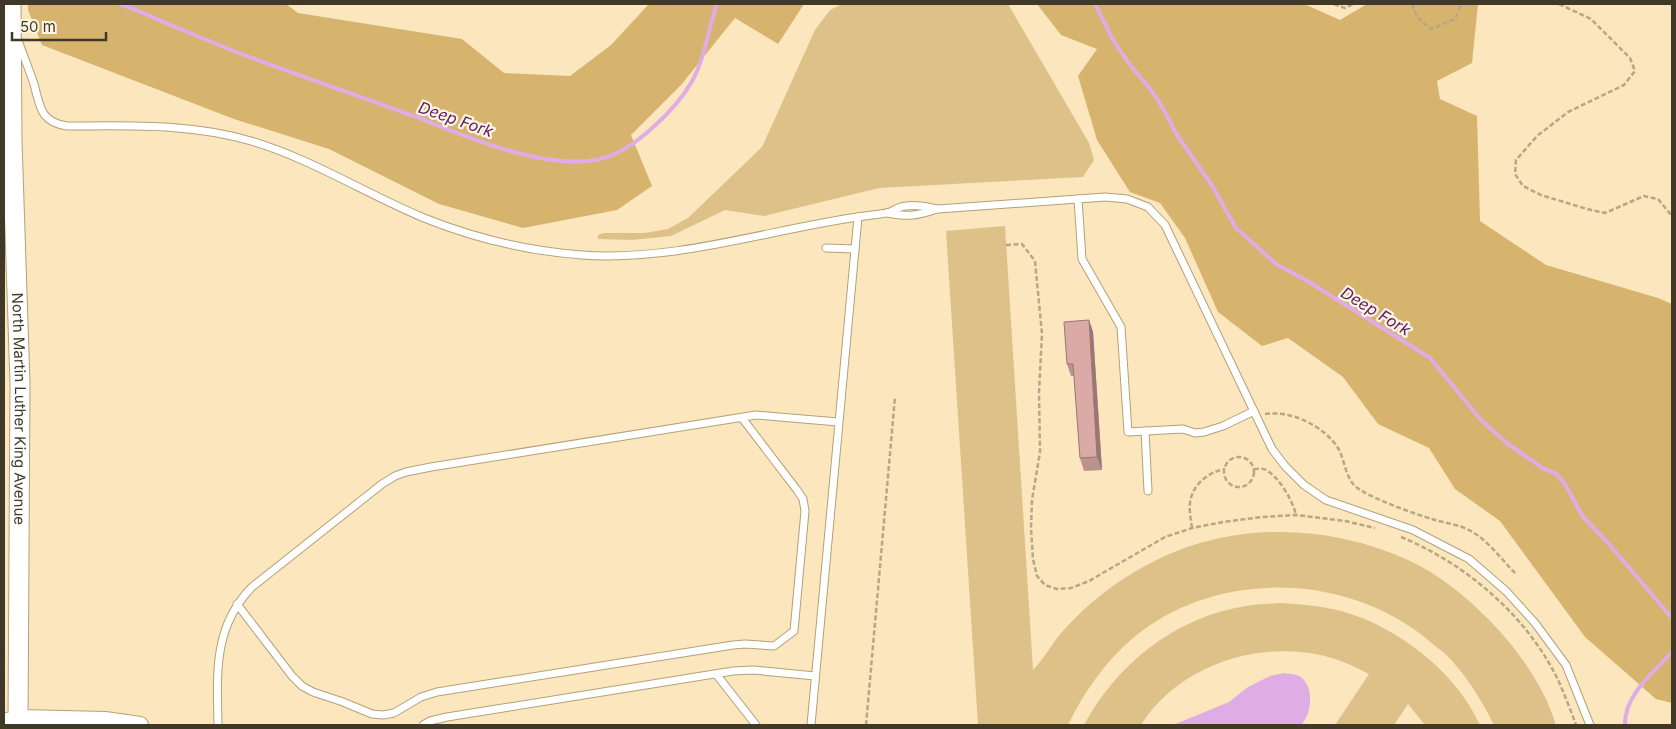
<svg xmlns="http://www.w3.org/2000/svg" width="1676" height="729" viewBox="0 0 1676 729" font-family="Inter,sans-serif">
  <rect width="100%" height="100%" fill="#fbe6bd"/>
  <g fill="#ddc189">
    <polygon points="842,4 1008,4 1089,143 1094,160 1083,177 879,188 764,216 725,210 671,236 632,240 598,239 598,235 604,233 645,233 668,229 688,218 762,147 815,30 830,10"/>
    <path d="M1005,226l28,444c11,-11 19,-27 30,-39 25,-28 53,-50 86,-67 79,-43 178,-41 259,-4 38,17 76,52 102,83 20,25 37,52 46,82h-62c-11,-22 -24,-44 -41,-63 -7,-9 -17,-15 -25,-22 -82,-68 -213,-71 -295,-2 -28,24 -49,54 -65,87h-90l-32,-494z"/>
    <path d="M1280,603c21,1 41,3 61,8 56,15 115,61 139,114h-55l-17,-21 -14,21h-59l34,-51c-17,-9 -35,-17 -54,-20 -64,-12 -139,15 -174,71h-57c33,-61 91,-108 162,-119 11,-2 23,-2 34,-3z"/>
  </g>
  <g fill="#d6b46e">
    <polygon points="28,4 286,4 298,13 462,39 504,73 570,76 611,45 649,4 804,4 778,44 735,18 681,85 631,135 652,186 617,210 523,228 439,204 329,149 234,119 42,45 28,10"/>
    <polygon points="1037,4 1304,4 1340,20 1367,4 1478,4 1472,63 1437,81 1440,99 1477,116 1480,221 1546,265 1658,298 1672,304 1672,703 1656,699 1585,637 1500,521 1455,489 1429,448 1378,424 1343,377 1288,338 1262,346 1218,312 1185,238 1160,203 1130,192 1097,140 1078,76 1097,49 1061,35"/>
  </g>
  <path fill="#e0ace5" d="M1284,673c4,1 11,1 15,3 16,9 13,38 2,49h-128l56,-23 19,-15 22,-11z"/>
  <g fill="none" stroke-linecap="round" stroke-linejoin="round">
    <g stroke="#e0ace5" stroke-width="4">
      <path d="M119,4c17,5 33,13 49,20 21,9 42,17 63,26 62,24 126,45 188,68 51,20 131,55 185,40 30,-8 72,-49 87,-75 14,-24 17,-54 26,-79"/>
      <polyline points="1095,4 1113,40 1130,65 1147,85 1160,103 1177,135 1211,184 1236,228 1276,264 1309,282 1430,358 1481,420 1508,444 1544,469 1555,473 1565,484 1583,517 1609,544 1672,618"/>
      <path d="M1625,725c-1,-30 29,-53 47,-73"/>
    </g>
    <defs>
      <g id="service">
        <path d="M18,40c5,15 11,29 16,44 6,22 6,38 33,42 62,0 124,-3 184,15 61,18 115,53 173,77 50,20 104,33 158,37 99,7 193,-28 290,-40 6,-1 12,-1 18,-3 5,-2 10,-6 16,-6 11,-2 21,1 32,3l167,-12 22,2 21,8 17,18 107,224 13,17 19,19 22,15 87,30 56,29 37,32 29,32 31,42 24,60"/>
        <polyline points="1078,199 1082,259 1121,327 1128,432 1183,429 1195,433 1204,432 1223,426 1254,411"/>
        <path d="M887,213c21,4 30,3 50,-4"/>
        <polyline points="826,248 855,249"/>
        <polyline points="1145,431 1148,491"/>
        <polyline points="237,604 292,676 302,686 313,692 343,702 372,714 383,715 394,713 421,697 437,692 733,645 745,644 774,646 794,631 805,511 803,499 797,490 742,418"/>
        <polyline points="716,674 756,725"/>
        <path d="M218,725c-1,-52 -5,-98 34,-138l130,-103 13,-8 11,-4 25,-5 325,-52 82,7"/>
        <polyline points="423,725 430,721 447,717 733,671 753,670 815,676"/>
        <polyline points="811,725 858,217"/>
      </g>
      <polyline id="tertiary" points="4,722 19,718 105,720 140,725"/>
      <g id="secondary">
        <path id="s1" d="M11,4l1,137 8,242 -2,342"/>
      </g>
    </defs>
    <use href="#service" stroke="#b5a179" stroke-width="9"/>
    <use href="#tertiary" stroke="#b5a179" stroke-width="18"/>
    <use href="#secondary" stroke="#b5a179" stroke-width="21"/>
    <g stroke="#b7a786" stroke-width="2.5" stroke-dasharray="5 2.5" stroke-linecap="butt">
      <polyline points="1334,4 1345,8 1353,4"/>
      <polyline points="1412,4 1417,17 1431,29 1455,19 1461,4"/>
      <polyline points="1559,4 1591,19 1630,58 1635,71 1624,85 1568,112 1537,136 1516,160 1515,174 1523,186 1541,195 1587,209 1605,213 1644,196 1658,199 1672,216"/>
      <polyline points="1006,245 1022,244 1035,261 1042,334 1039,392 1040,452 1032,500 1031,528 1033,559 1037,576 1045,585 1057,589 1071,588 1089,581 1165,537 1192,528 1223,522 1262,517 1296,515 1345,521 1375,528"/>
      <path d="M1265,414c26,-4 59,12 73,34 7,12 7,28 17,38 12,11 60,28 77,33 12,4 25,5 37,11 19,10 32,29 47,44"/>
      <circle cx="1239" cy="472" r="15"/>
      <path d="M1254,469c4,0 8,-1 12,1 13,7 27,31 30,45"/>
      <path d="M1192,528c-1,-8 -3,-17 -2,-25 2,-18 18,-31 35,-34"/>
      <path d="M1401,537c66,27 128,81 158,145 6,14 12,29 17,43"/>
      <polyline points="866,725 895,397"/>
    </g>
    <use href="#service" stroke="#fff" stroke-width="7"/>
    <use href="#tertiary" stroke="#fff" stroke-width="16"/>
    <use href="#secondary" stroke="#fff" stroke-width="19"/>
  </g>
  <polygon fill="#bc928f" points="1089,320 1093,332 1102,470 1084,471 1080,458 1074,376 1071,376 1067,364"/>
  <polygon fill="#997774" points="1089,320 1093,332 1102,470 1097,457"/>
  <polygon fill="#dbaaa6" stroke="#997774" points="1089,320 1097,457 1080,458 1073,364 1067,364 1064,322"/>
  <g text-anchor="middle" stroke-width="4.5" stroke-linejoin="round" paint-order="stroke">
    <g font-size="15" fill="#413928" stroke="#fdf5e4">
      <text dy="5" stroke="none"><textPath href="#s1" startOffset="405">North Martin Luther King Avenue</textPath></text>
    </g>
    <g font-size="16" font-style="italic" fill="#5d2063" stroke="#fdf5e4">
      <text transform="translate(456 119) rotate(19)" y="6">Deep Fork</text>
      <text transform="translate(1376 311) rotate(31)" y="6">Deep Fork</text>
    </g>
  </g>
  <rect width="1676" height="729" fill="none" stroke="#413928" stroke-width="10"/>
  <path d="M12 32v8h94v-8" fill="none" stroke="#413928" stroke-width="2.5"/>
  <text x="20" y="32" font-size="15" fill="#413928" stroke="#fdf5e4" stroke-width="4" paint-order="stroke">50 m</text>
</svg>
